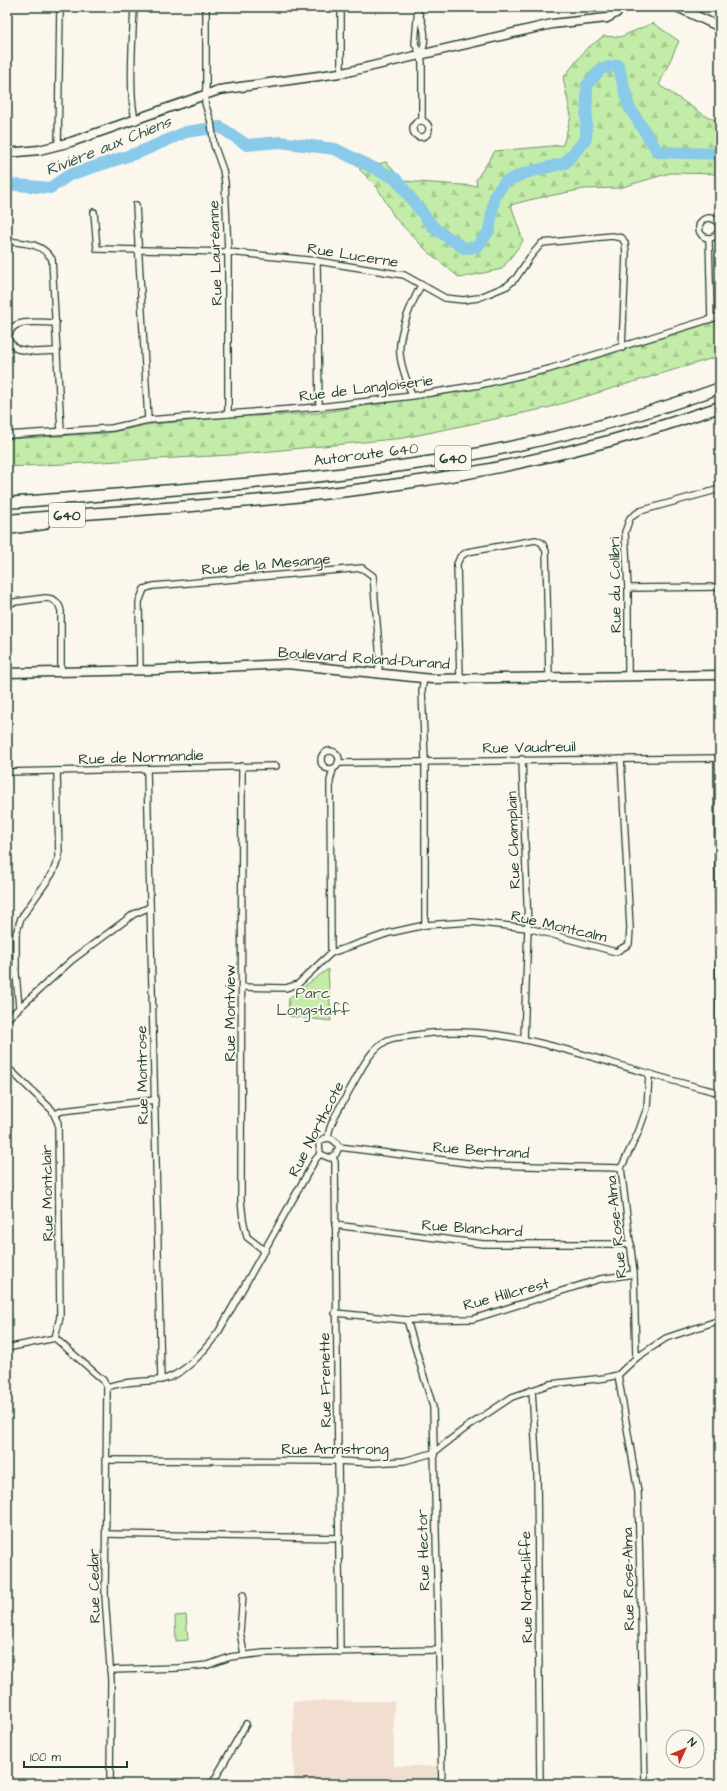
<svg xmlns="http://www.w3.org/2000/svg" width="727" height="1791" viewBox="0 0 727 1791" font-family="'Architects Daughter',sans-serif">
  <defs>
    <pattern id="forest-firs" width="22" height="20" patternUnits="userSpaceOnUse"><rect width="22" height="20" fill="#c3eca8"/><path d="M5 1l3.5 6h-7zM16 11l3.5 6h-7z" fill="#a7cb91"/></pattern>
  </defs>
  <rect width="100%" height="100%" fill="#fbf7ec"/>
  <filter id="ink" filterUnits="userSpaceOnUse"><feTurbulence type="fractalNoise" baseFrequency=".025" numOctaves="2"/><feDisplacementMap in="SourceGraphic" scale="8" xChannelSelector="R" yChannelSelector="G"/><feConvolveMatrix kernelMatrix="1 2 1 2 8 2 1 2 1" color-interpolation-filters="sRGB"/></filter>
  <g filter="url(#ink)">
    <polygon fill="#f1ded1" points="293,1701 394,1701 394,1766 442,1766 442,1784 294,1784"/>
    <g fill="url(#forest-firs)" stroke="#71946e">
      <polygon points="653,23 679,41 659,85 704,115 720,122 720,174 670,173 619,188 584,189 529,200 511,205 523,241 502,269 460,278 427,251 395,218 377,187 359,169 386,162 403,181 477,186 476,180 495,151 563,145 571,116 563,78 586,49 604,36 620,37"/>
      <polygon points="720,320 720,356 547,408 404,438 231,455 7,467 7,439 107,433 153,424 230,417 318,413 416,398 552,372"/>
    </g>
    <g fill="#c3eca8" stroke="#71946e">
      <polygon points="328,969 331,1021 288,1016 289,998"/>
      <polygon points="186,1615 188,1640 176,1641 175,1616"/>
    </g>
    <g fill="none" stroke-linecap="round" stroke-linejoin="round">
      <polyline stroke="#89c9ea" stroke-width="12" points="7,184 50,188 69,175 140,152 186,132 220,127 247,145 280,142 335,149 396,179 434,228 464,248 477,247 489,231 495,195 505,182 525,173 565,163 586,139 587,85 601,69 618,65 629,107 658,152 720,154"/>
      <defs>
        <g id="street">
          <path d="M134,7c-1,25 -6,94 2,114"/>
          <polyline points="206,7 206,86 205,103 211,122 214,145 223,170 225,182 228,252 228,414"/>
          <polyline points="341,7 341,73"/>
          <polyline points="418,7 415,44 421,55 422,63 422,121"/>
          <path d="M419,14c6,16 8,25 2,41"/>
          <circle cx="421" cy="129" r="8"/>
          <polyline points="58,146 60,7"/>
          <polyline points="136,205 148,420"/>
          <polyline points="94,212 97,249 228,252 317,261 404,275 445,298 463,300 478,298 507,286 516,278 530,257 542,243 612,236 622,238 625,243 626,254 622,348"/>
          <circle cx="709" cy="228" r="10"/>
          <polyline points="709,239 711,319"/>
          <path d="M7,241c19,3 33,1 45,18l9,172"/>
          <polyline points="317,261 319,407"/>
          <path d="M56,323c-17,0 -50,-7 -47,18l8,8 18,3 22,-1"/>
          <path d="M412,396c-5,-16 -14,-35 -12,-52 2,-20 12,-41 21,-59"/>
          <polyline points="7,435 112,428 148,420 319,407 412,396 479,385 549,369 720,316"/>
          <polyline points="628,588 720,587"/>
          <path d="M7,603l38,-5c9,0 14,4 16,13v61"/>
          <polyline points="140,670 139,602 144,589 153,586 362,568 373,576 380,659 378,674"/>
          <polyline points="628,676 628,588 625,532 630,518 640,511 720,489"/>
          <polyline points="424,678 422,690 425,761 425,925"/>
          <polyline points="460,678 457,564 460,557 467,552 536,540 542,543 546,551 549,677"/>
          <circle cx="330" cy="760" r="9"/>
          <polyline points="717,758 720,1071"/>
          <polyline points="522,759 528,928 524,1040"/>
          <polyline points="338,763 720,758"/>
          <polyline points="242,766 241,1201 243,1219 247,1237 265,1251"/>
          <polyline points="147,769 161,1380"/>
          <polyline points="7,772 276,766"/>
          <polyline points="331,953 330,781 333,769"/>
          <polyline points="242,987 286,988 298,984 331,953 389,933 425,925 471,922 528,928 616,952 629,944 630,928 621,759"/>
          <polyline points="19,1007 16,974 16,934 21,918 52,874 59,857 57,771"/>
          <polyline points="7,1019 72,960 134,914 150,907"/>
          <polyline points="7,1067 52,1110 58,1123 60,1317 55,1338"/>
          <polyline points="55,1114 62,1111 155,1100"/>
          <path d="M328,1138c1,-16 14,-33 21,-47 10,-17 19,-40 37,-50 6,-4 17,-4 24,-5 82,-15 162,16 240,38 23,7 47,13 70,19"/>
          <polyline points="339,1147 483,1165 621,1168"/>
          <path d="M320,1154l10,4 6,-4 3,-7c-3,-5 -5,-8 -11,-9"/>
          <polyline points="320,1154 319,1143 323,1139 328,1138"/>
          <polyline points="333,1157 335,1162 340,1652"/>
          <polyline points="335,1225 483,1244 631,1244"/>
          <polyline points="335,1313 407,1320 473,1319 600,1279 634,1274"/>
          <polyline points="407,1320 433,1407 442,1784"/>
          <polyline points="7,1348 55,1338 103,1380 107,1387 105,1596 111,1680 110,1784"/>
          <polyline points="636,1358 634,1274 621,1168 638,1133 647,1108 649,1074"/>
          <polyline points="618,1375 638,1492 645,1784"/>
          <path d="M107,1387c16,-6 35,-5 52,-7 25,-3 47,-31 60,-49l96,-171 5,-6"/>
          <polyline points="532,1390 537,1471 540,1784"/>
          <polyline points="105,1460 338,1461 372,1463 404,1461 433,1453 467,1427 512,1397 550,1384 605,1378 618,1375 636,1358 666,1338 720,1320"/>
          <polyline points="106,1534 340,1538"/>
          <polyline points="243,1595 240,1632 244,1654"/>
          <polyline points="110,1670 178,1668 208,1665 230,1657 264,1653 438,1650"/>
          <polyline points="7,1781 8,1784"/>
          <polyline points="212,1784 246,1724"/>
        </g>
        <g id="secondary">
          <polyline points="677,7 720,27"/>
          <polyline points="7,153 39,150 71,142 219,90 347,72 552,24 607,18 616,13 623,7"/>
          <polyline points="7,673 155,670 287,664 432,679 720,675"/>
        </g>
        <g id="highway">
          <path d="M7,503c154,-13 311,-21 463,-48 85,-16 169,-38 250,-67"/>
          <path d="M7,520c133,-11 267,-17 399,-37 106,-15 212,-41 314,-76"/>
          <polyline points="7,529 44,524"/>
        </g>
      </defs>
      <use href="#street" stroke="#1f3d34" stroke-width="8"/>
      <use href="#secondary" stroke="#1f3d34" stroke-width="11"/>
      <use href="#highway" stroke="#1f3d34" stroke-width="13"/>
      <use href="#street" stroke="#fbf7ec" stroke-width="5.5"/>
      <use href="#secondary" stroke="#fbf7ec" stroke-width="8"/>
      <use href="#highway" stroke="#fbf7ec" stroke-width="10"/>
    </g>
  </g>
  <g text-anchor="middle" stroke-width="3.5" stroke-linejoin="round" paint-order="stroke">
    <g fill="#fbf7ec" stroke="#61756b" stroke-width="1">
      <rect x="435" y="446" width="36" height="24" rx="3"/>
      <rect x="49" y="503" width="36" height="24" rx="3"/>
    </g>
    <g font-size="14" font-weight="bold" fill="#1f3d34">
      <text x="453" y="463">640</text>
      <text x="67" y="520">640</text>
    </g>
    <g font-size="15" fill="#1f3d34" stroke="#fbf7ec">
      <text transform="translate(215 253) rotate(-92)" y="5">Rue Lauréanne</text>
      <text transform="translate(353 255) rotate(9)" y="5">Rue Lucerne</text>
      <text transform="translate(366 388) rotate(-7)" y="5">Rue de Langloiserie</text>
      <text transform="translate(366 454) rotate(-7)" y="5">Autoroute 640</text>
      <text transform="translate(266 564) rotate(-5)" y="5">Rue de la Mesange</text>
      <text transform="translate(615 585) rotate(-91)" y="5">Rue du Colibri</text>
      <text transform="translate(364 658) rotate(4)" y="5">Boulevard Roland-Durand</text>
      <text transform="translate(529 747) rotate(-1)" y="5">Rue Vaudreuil</text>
      <text transform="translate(141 757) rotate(-2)" y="5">Rue de Normandie</text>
      <text transform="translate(513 840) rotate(-92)" y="5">Rue Champlain</text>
      <text transform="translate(559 926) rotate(13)" y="5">Rue Montcalm</text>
      <text transform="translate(230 1013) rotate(-90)" y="5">Rue Montview</text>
      <text transform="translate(142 1075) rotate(-91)" y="5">Rue Montrose</text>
      <text transform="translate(316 1129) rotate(-63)" y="5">Rue Northcote</text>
      <text transform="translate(481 1150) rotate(4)" y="5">Rue Bertrand</text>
      <text transform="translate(47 1193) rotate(-91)" y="5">Rue Montclair</text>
      <text transform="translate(616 1227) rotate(-96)" y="5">Rue Rose-Alma</text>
      <text transform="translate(472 1228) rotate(4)" y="5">Rue Blanchard</text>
      <text transform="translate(506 1294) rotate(-15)" y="5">Rue Hillcrest</text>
      <text transform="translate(325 1380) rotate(-91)" y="5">Rue Frenette</text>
      <text x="335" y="1454">Rue Armstrong</text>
      <text transform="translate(423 1550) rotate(-92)" y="5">Rue Hector</text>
      <text transform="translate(628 1579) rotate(-91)" y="5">Rue Rose-Alma</text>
      <text transform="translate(94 1586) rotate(-91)" y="5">Rue Cedar</text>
      <text transform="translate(526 1587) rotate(-91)" y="5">Rue Northcliffe</text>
    </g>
    <g font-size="15" fill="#40604b" stroke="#fbf7ec">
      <text x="313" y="998">Parc<tspan x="313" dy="17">Longstaff</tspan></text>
    </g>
    <g font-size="16" font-style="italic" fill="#345958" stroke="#fbf7ec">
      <text transform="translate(108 145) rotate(-22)" y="6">Rivière aux Chiens</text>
    </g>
  </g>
  <rect width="727" height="1791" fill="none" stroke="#fbf7ec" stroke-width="24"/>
  <rect x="12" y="12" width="703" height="1767" fill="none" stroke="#1f3d34" stroke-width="1.5" filter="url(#ink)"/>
  <g transform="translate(685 1749) rotate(46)"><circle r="19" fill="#fbf7ec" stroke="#a3ada2"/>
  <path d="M0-3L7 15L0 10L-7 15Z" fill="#c8321e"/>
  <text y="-6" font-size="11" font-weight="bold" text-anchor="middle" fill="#1f3d34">N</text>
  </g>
  <path d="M24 1761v6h103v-6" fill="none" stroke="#1f3d34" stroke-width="2"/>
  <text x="30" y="1761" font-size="12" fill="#1f3d34" stroke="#fbf7ec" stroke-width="3" paint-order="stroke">100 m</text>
</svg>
